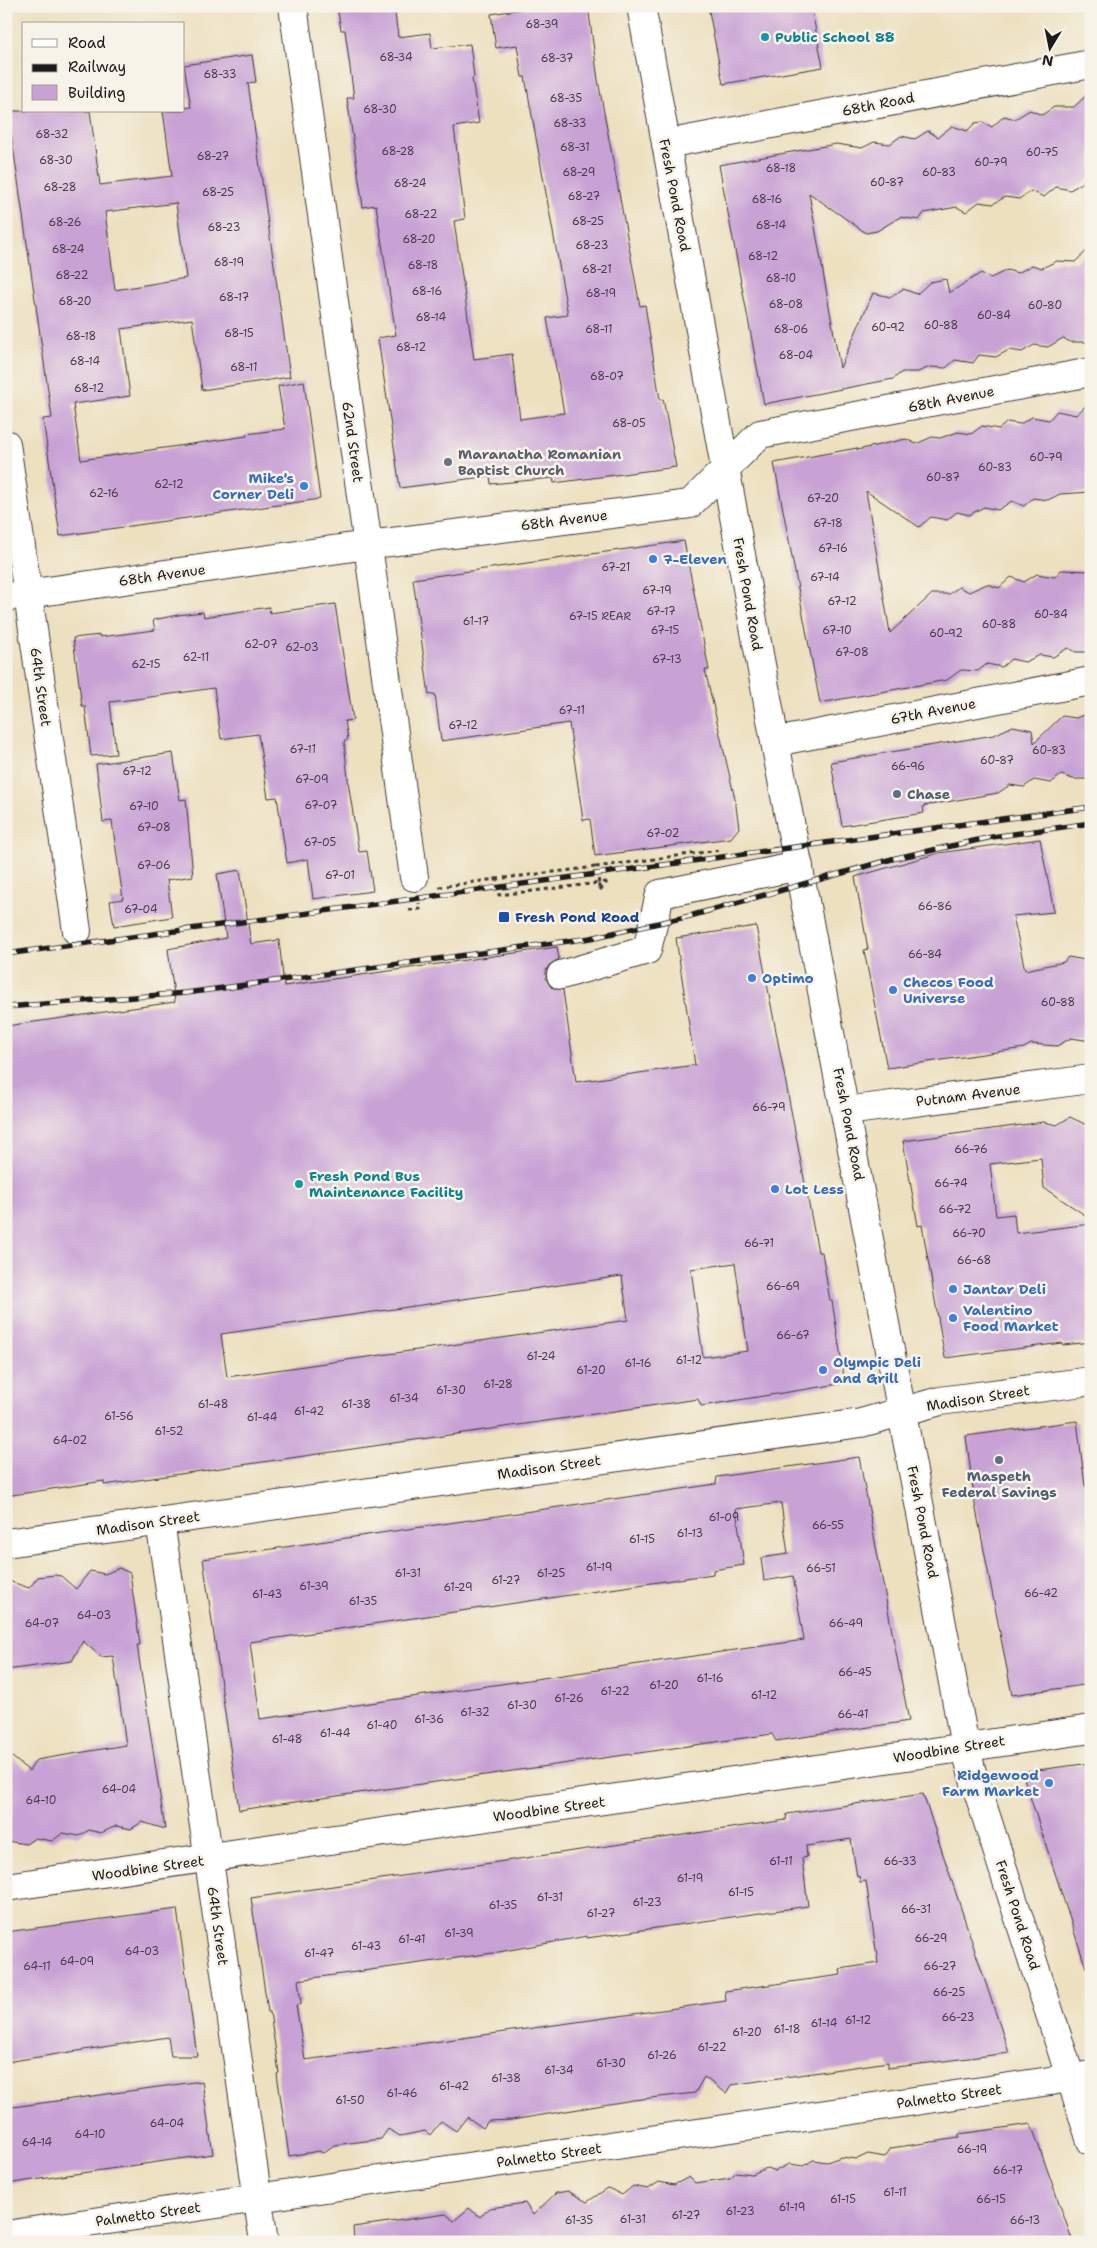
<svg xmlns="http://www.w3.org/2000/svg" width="1097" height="2248" viewBox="0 0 1097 2248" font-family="'Shantell Sans',sans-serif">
  <rect width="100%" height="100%" fill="#f7f3e8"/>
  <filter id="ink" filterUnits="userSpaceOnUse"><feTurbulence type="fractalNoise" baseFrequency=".02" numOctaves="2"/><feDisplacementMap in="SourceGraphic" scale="10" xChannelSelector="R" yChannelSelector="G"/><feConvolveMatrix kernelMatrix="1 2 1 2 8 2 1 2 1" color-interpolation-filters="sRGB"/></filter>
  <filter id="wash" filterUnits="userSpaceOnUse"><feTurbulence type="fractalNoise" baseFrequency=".0096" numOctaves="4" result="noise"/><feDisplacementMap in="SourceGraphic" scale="20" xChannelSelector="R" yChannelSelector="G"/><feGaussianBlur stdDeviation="1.12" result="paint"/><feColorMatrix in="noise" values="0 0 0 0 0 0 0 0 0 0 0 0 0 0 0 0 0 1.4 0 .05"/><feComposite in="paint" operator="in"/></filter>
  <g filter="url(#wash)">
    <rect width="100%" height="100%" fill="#ede0bf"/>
    <g id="blocks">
      <g fill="#c8a1d5" fill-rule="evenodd">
        <polygon points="337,6 394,6 398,37 430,33 432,48 470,44 474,77 472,78 479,123 454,127 465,219 454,221 474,359 512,354 520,419 564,413 547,318 568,315 525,77 522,77 517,45 496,48 491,14 542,6 588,6 598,80 640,306 645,305 660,400 663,399 676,467 554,483 553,478 491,484 490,476 400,488 378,338 396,335 376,205 363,207 347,98 354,98 345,30 341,30"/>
        <polygon points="708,6 811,6 823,67 723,84"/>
        <path d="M252,55l4,27 -8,1 42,294 -88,13 -10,-71 -71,10 9,67 -57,8 8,56 166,-24 -1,-2 39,-5 -7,-43 26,-5 16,118 -260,37 -17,-117 9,-1 -44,-307h82l10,74 72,-9 -9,-65h21v-3l7,-1 -7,-42zM176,203l10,75 -71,12 -10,-78z"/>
        <polygon points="1091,91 1091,178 1070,190 1056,187 1044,197 1031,191 1019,199 1005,197 993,204 979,202 966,212 957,207 924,213 919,220 900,217 877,231 866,233 809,193 840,368 873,293 890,297 903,289 917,294 930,282 946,279 949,293 981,273 991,278 1007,270 1018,273 1032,265 1042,268 1057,261 1075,262 1091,247 1091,342 1070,342 1063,338 1048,347 1034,345 1022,352 1009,350 996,357 979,355 973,363 955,360 946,368 930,367 918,372 902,372 893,379 764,404 719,165 836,144 862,148 874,142 890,144 901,136 915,139 928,131 938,137 952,126 967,131 975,123 982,122 992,127 1004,116 1015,119 1030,110 1042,115 1054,107 1074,107"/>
        <polygon points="1091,401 1091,492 1060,494 1048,500 1033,498 1024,506 1012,501 998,510 984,507 969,515 957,512 947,520 931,517 919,527 866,491 890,633 932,594 949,594 959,587 969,592 987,584 999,588 1011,577 1024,582 1037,574 1055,577 1061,570 1091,571 1091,652 1076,652 1068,648 1053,657 1040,655 1025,662 1011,659 1002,667 987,664 978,671 961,670 947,680 820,703 774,463 857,448 857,450 906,439 916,444 932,437 940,438 958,432 971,434 982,426 999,429 1007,422 1020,424 1032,417 1049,420 1057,411 1076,415"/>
        <polygon points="684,541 709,670 705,670 735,799 739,828 731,838 595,856 590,819 583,820 569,723 441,741 435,694 429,695 413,579"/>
        <polygon points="335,604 353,720 345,721 348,739 344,742 349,788 359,852 367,851 373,891 313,899 308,859 287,863 277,797 268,798 258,734 221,739 214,688 136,699 110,702 116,754 91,756 85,706 82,706 73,638 100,635 100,637 155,630 153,620 178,615 203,612 204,617 269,607 270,613"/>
        <polygon points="1091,712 1091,779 1073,779 1061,775 1051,783 1034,780 1024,787 1010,785 998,793 923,806 924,813 842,826 831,762 994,735 1013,726 1032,730 1034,743 1062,716 1076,718"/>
        <polygon points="173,753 180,800 186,799 193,876 167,880 172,917 114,926 110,901 123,899 112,821 103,822 96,764"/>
        <polygon points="1040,839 1054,912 1013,916 1025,970 1064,962 1068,957 1091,961 1091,1041 1071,1038 1057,1046 1031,1044 1024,1048 887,1068 864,950 868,949 855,877 939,853"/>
        <path d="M240,870l11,74 28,-4 5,46 273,-39 2,12 -10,6 -3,6v8l5,8 12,3 13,92 119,-17 -19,-127 80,-12 62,326h4l8,49h2l13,82 -144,23 -3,-7 -594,86v-4l-98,15v-470l169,-24 -7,-53 58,-11 -9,-64zM735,1263l13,88 -45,6 -12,-88zM622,1276l6,44 -401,57 -6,-43z"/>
        <polygon points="1070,1117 1091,1127 1091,1219 1044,1188 1041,1158 990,1164 996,1216 1014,1214 1016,1233 1091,1224 1091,1342 1063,1345 1062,1343 945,1358 922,1225 918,1226 903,1141 1044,1122 1057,1125"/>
        <polygon points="1077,1421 1085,1486 1091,1485 1091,1684 1012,1695 975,1504 966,1436"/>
        <path d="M859,1457l50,264 -133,20 -4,-7 -533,76 -36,-251 513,-75 1,-7zM781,1503l7,51 -27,4 3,23 29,-5 11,64 -544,79 -10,-77 463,-68v-4l31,-5 -8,-56z"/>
        <polygon points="119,1568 130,1573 140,1645 137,1645 165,1829 142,1822 131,1829 116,1826 101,1833 89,1830 79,1836 63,1833 52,1841 35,1838 26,1844 6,1841 6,1752 29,1771 36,1760 126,1745 113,1656 101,1657 83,1641 72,1661 6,1670 6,1580 29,1588 38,1577 55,1575 61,1576 76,1589 90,1571 105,1574"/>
        <polygon points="1091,1763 1091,1967 1086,1968 1022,1772"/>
        <path d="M923,1794l86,259 -121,15v-6l-157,23 -5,8 -22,-16 -9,16 -62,7 -121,20 -24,1 -5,7 -16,-11 -11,14 -15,-10 -11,14 -5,-4 -25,5 -12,-7 -7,10 -47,6 -11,8 -4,-2 -30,5 -12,-82 2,-1 -9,-61h-2l-17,-114 535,-78 1,-6zM851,1839l6,38 2,-1 1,6 6,-1 12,82 -38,6 1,6 -116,16 1,10 -421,59 -9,-55 5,-1 -3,-24 195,-27 94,-17v2l221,-32 -6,-48 5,-1 -1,-11z"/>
        <polygon points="177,1909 197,2056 171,2056 168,2037 6,2062 6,1932"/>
        <polygon points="202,2081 213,2154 6,2184 6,2108"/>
        <polygon points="1031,2124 1073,2242 889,2242 888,2239 865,2239 848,2242 354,2242 353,2227 446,2214 454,2221 469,2208 480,2217 490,2208 525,2203 533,2215 556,2193 568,2191 587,2202 608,2188 622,2195 633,2186 648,2189 659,2182 674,2185 689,2177 695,2183 730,2178 736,2172 752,2174 767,2168 775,2171 789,2164 804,2166 813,2160 827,2162 841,2157 857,2159 868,2154 885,2157 891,2148 959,2138 959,2134"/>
      </g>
    </g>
  </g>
  <g filter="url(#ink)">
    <use href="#blocks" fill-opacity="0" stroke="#3b3934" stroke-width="1"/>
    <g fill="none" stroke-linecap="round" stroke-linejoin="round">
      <defs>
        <g id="minor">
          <polyline points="293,6 414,877"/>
          <polyline points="666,144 1091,64"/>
          <polyline points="6,444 77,931"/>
          <polyline points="6,597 367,545 690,504 760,434 1091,372"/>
          <polyline points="775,742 1091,681"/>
          <polyline points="561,975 647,950 660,894 799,866"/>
          <polyline points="846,1111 1091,1079"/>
          <polyline points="160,1521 264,2242"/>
          <polyline points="6,1543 861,1423 940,1401 1091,1381"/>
          <polyline points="6,1887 1091,1729"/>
          <polyline points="6,2235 1091,2075"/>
        </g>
        <polyline id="major" points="641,6 780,769 965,1746 973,1776 1091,2141"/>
      </defs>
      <use href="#minor" stroke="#3b3934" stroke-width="30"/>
      <use href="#major" stroke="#3b3934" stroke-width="30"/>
      <g stroke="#3b3934" stroke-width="3" stroke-dasharray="4 4" stroke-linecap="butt">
        <polyline points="496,879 596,867"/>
        <polyline points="607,882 599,883 596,867 720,850"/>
        <polyline points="439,887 496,879 499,895 599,883 599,891 607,882"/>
        <polyline points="409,910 420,909 419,903"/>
      </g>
      <use href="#minor" stroke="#fff" stroke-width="28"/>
      <use href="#major" stroke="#fff" stroke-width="28"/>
      <defs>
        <g id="rail">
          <polyline points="6,954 1091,807"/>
          <polyline points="6,1007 186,993 591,938 690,916 892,859 992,837 1091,823"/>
        </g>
      </defs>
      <use href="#rail" stroke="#1c1c1c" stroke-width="5.5"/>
      <use href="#rail" stroke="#f7f3e8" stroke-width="4" stroke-dasharray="11" stroke-linecap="butt"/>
    </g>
  </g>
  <g fill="#0f9aa8" stroke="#f7f3e8" stroke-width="2">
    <circle cx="765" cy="37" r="5"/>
    <circle cx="299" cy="1184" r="5"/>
  </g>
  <circle fill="#6b7280" stroke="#f7f3e8" stroke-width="2" cx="448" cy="462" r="5"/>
  <g fill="#3f7fe0" stroke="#f7f3e8" stroke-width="2">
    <circle cx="304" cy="486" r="5"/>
    <circle cx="653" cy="559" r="5"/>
    <circle cx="752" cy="978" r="5"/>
    <circle cx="893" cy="990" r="5"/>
    <circle cx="775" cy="1189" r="5"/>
    <circle cx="953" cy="1289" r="5"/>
    <circle cx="953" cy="1318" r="5"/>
    <circle cx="823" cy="1370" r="5"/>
    <circle cx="1049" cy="1783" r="5"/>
  </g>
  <g fill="#5c6f8a" stroke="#f7f3e8" stroke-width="2">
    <circle cx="897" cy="794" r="5"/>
    <circle cx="999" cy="1460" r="5"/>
  </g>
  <rect fill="#1a4fb4" stroke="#f7f3e8" stroke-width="2" x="498" y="911" width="12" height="12" rx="2.5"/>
  <g text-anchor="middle" stroke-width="5" stroke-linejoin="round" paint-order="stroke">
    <g font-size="11" fill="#473d4a">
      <text x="542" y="28">68-39</text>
      <text x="396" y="61">68-34</text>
      <text x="557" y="62">68-37</text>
      <text x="220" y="78">68-33</text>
      <text x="566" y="102">68-35</text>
      <text x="380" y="113">68-30</text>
      <text x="570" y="127">68-33</text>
      <text x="52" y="138">68-32</text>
      <text x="575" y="151">68-31</text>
      <text x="398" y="155">68-28</text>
      <text x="1042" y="156">60-75</text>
      <text x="213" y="160">68-27</text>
      <text x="56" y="164">68-30</text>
      <text x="991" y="166">60-79</text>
      <text x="781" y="172">68-18</text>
      <text x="579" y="176">68-29</text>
      <text x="939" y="176">60-83</text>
      <text x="887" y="186">60-87</text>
      <text x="410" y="187">68-24</text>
      <text x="60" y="191">68-28</text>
      <text x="218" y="196">68-25</text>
      <text x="584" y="200">68-27</text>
      <text x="767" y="203">68-16</text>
      <text x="421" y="218">68-22</text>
      <text x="588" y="225">68-25</text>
      <text x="65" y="226">68-26</text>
      <text x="771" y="229">68-14</text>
      <text x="224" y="231">68-23</text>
      <text x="419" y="243">68-20</text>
      <text x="592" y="249">68-23</text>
      <text x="68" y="253">68-24</text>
      <text x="763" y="260">68-12</text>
      <text x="229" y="266">68-19</text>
      <text x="423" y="269">68-18</text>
      <text x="597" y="273">68-21</text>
      <text x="72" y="279">68-22</text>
      <text x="781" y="282">68-10</text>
      <text x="427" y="295">68-16</text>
      <text x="601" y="297">68-19</text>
      <text x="234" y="301">68-17</text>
      <text x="75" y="305">68-20</text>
      <text x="786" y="308">68-08</text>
      <text x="1045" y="309">60-80</text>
      <text x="994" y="319">60-84</text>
      <text x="431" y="321">68-14</text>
      <text x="941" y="329">60-88</text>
      <text x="888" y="331">60-92</text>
      <text x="599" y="333">68-11</text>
      <text x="791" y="333">68-06</text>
      <text x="239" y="337">68-15</text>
      <text x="81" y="340">68-18</text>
      <text x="411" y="351">68-12</text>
      <text x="796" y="359">68-04</text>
      <text x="85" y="365">68-14</text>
      <text x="244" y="371">68-11</text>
      <text x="607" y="380">68-07</text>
      <text x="89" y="392">68-12</text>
      <text x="629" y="427">68-05</text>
      <text x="1046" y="461">60-79</text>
      <text x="995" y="471">60-83</text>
      <text x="943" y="481">60-87</text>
      <text x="169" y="488">62-12</text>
      <text x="104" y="497">62-16</text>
      <text x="823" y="502">67-20</text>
      <text x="828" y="527">67-18</text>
      <text x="833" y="552">67-16</text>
      <text x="616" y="571">67-21</text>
      <text x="825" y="581">67-14</text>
      <text x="657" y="594">67-19</text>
      <text x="842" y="605">67-12</text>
      <text x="661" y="615">67-17</text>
      <text x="1051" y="618">60-84</text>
      <text x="600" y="620">67-15 REAR</text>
      <text x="476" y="625">61-17</text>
      <text x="999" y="628">60-88</text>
      <text x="665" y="634">67-15</text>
      <text x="837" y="634">67-10</text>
      <text x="946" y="637">60-92</text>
      <text x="261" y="648">62-07</text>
      <text x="302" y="651">62-03</text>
      <text x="852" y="656">67-08</text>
      <text x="196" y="661">62-11</text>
      <text x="667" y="663">67-13</text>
      <text x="146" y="668">62-15</text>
      <text x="572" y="714">67-11</text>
      <text x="463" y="729">67-12</text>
      <text x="303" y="753">67-11</text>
      <text x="1049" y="754">60-83</text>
      <text x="997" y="764">60-87</text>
      <text x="908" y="770">66-96</text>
      <text x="137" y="775">67-12</text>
      <text x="312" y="783">67-09</text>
      <text x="321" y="809">67-07</text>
      <text x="144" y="810">67-10</text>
      <text x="154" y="831">67-08</text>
      <text x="663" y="837">67-02</text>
      <text x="320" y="846">67-05</text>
      <text x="154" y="869">67-06</text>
      <text x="340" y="879">67-01</text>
      <text x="935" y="910">66-86</text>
      <text x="141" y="913">67-04</text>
      <text x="925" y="958">66-84</text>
      <text x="1058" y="1006">60-88</text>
      <text x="769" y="1111">66-79</text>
      <text x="971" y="1153">66-76</text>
      <text x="951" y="1187">66-74</text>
      <text x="955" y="1213">66-72</text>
      <text x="969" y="1237">66-70</text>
      <text x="759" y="1247">66-71</text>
      <text x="974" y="1264">66-68</text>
      <text x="783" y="1290">66-69</text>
      <text x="793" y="1339">66-67</text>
      <text x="541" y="1360">61-24</text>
      <text x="689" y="1364">61-12</text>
      <text x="638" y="1367">61-16</text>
      <text x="591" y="1374">61-20</text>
      <text x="498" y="1388">61-28</text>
      <text x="451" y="1394">61-30</text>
      <text x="404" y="1402">61-34</text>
      <text x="213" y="1408">61-48</text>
      <text x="356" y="1408">61-38</text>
      <text x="309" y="1415">61-42</text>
      <text x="119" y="1420">61-56</text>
      <text x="262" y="1421">61-44</text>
      <text x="169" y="1435">61-52</text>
      <text x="70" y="1444">64-02</text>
      <text x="724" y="1521">61-09</text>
      <text x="828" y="1529">66-55</text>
      <text x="690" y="1537">61-13</text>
      <text x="642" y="1543">61-15</text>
      <text x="599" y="1571">61-19</text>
      <text x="821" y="1572">66-51</text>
      <text x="408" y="1577">61-31</text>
      <text x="551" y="1577">61-25</text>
      <text x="506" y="1584">61-27</text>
      <text x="314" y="1590">61-39</text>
      <text x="458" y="1591">61-29</text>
      <text x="1041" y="1597">66-42</text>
      <text x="267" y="1598">61-43</text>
      <text x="363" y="1605">61-35</text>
      <text x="94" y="1619">64-03</text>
      <text x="42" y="1627">64-07</text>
      <text x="846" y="1627">66-49</text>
      <text x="855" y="1676">66-45</text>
      <text x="710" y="1682">61-16</text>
      <text x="664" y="1689">61-20</text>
      <text x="615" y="1695">61-22</text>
      <text x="764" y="1699">61-12</text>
      <text x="569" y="1702">61-26</text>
      <text x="522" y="1709">61-30</text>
      <text x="475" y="1716">61-32</text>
      <text x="853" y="1718">66-41</text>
      <text x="429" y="1723">61-36</text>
      <text x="382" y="1729">61-40</text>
      <text x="335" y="1737">61-44</text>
      <text x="287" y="1743">61-48</text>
      <text x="119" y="1793">64-04</text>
      <text x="41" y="1804">64-10</text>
      <text x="781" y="1865">61-11</text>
      <text x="900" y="1865">66-33</text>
      <text x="690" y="1882">61-19</text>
      <text x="741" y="1896">61-15</text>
      <text x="550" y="1901">61-31</text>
      <text x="647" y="1906">61-23</text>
      <text x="503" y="1909">61-35</text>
      <text x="916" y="1913">66-31</text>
      <text x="601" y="1917">61-27</text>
      <text x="459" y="1937">61-39</text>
      <text x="931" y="1942">66-29</text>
      <text x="412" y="1943">61-41</text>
      <text x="366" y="1950">61-43</text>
      <text x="142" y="1955">64-03</text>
      <text x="319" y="1957">61-47</text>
      <text x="77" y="1965">64-09</text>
      <text x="37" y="1970">64-11</text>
      <text x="940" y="1970">66-27</text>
      <text x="949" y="1996">66-25</text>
      <text x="958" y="2021">66-23</text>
      <text x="858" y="2024">61-12</text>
      <text x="824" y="2027">61-14</text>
      <text x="787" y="2033">61-18</text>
      <text x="747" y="2036">61-20</text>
      <text x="712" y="2051">61-22</text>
      <text x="662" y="2059">61-26</text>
      <text x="611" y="2067">61-30</text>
      <text x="559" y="2074">61-34</text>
      <text x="506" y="2082">61-38</text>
      <text x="454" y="2090">61-42</text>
      <text x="402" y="2097">61-46</text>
      <text x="350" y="2104">61-50</text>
      <text x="167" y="2127">64-04</text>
      <text x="90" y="2138">64-10</text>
      <text x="37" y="2146">64-14</text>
      <text x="972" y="2153">66-19</text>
      <text x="1008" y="2174">66-17</text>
      <text x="895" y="2196">61-11</text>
      <text x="843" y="2203">61-15</text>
      <text x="991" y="2203">66-15</text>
      <text x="792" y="2211">61-19</text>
      <text x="740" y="2215">61-23</text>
      <text x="686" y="2219">61-27</text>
      <text x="633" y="2223">61-31</text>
      <text x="579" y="2224">61-35</text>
      <text x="1025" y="2224">66-13</text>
    </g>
    <g font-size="14" font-weight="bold" fill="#0d838f" stroke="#f7f3e8" text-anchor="start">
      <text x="775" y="42">Public School 88</text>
      <text x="309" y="1181">Fresh Pond Bus<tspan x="309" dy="16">Maintenance Facility</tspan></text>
    </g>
    <g font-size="14" fill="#1c1c1c" stroke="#f7f3e8">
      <text transform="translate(878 104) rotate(-11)" y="5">68th Road</text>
      <text transform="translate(675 195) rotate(79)" y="5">Fresh Pond Road</text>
      <text transform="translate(951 399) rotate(-11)" y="5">68th Avenue</text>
      <text transform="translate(353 442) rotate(82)" y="5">62nd Street</text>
      <text transform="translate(564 520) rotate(-7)" y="5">68th Avenue</text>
      <text transform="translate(162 575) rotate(-8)" y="5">68th Avenue</text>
      <text transform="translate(748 594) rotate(80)" y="5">Fresh Pond Road</text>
      <text transform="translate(41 687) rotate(82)" y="5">64th Street</text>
      <text transform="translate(933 711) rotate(-11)" y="5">67th Avenue</text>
      <text transform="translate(968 1095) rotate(-7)" y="5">Putnam Avenue</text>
      <text transform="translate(849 1124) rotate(79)" y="5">Fresh Pond Road</text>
      <text transform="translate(978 1398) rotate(-9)" y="5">Madison Street</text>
      <text transform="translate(549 1467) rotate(-8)" y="5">Madison Street</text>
      <text transform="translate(923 1522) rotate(79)" y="5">Fresh Pond Road</text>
      <text transform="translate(148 1523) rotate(-8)" y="5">Madison Street</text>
      <text transform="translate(949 1749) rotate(-9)" y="5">Woodbine Street</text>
      <text transform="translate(549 1809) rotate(-8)" y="5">Woodbine Street</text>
      <text transform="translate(148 1868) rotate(-8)" y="5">Woodbine Street</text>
      <text transform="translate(1018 1915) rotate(72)" y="5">Fresh Pond Road</text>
      <text transform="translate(218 1926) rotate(82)" y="5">64th Street</text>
      <text transform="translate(949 2096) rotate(-8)" y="5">Palmetto Street</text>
      <text transform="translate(549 2155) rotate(-8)" y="5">Palmetto Street</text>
      <text transform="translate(148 2214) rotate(-8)" y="5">Palmetto Street</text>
    </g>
    <g font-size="14" font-weight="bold" fill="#5b616d" stroke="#f7f3e8" text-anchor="start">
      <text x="458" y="459">Maranatha Romanian<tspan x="458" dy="16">Baptist Church</tspan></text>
    </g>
    <g font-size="14" font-weight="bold" fill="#366cbe" stroke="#f7f3e8" text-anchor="start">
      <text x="294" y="483" text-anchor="end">Mike's<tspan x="294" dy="16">Corner Deli</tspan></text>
      <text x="663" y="564">7-Eleven</text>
      <text x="762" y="983">Optimo</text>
      <text x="903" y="987">Checos Food<tspan x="903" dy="16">Universe</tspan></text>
      <text x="785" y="1194">Lot Less</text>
      <text x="963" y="1294">Jantar Deli</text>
      <text x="963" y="1315">Valentino<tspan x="963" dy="16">Food Market</tspan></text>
      <text x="833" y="1367">Olympic Deli<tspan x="833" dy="16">and Grill</tspan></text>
      <text x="1039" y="1780" text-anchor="end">Ridgewood<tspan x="1039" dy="16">Farm Market</tspan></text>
    </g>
    <g font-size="14" font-weight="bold" fill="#4e5e75" stroke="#f7f3e8" text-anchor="start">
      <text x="907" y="799">Chase</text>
      <text x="999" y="1481" text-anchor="middle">Maspeth<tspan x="999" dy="16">Federal Savings</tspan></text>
    </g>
    <g font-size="14" font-weight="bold" fill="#164399" stroke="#f7f3e8" text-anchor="start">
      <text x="515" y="922">Fresh Pond Road</text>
    </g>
  </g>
  <rect width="1097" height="2248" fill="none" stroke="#f7f3e8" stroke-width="25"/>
  <rect x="22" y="22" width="162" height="90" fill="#f7f3e8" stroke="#9f9d96"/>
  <rect x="32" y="39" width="25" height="8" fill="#ffffff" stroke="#9f9d96"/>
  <text x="68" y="48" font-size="15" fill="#1c1c1c">Road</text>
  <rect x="32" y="64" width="25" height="8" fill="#1c1c1c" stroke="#9f9d96"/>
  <text x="68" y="72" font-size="15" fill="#1c1c1c">Railway</text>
  <rect x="32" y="85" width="25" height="15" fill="#c8a1d5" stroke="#9f9d96"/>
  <text x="68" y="98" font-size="15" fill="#1c1c1c">Building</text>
  <g transform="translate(1050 48) rotate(190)" stroke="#f7f3e8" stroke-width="4" paint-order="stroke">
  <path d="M0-4L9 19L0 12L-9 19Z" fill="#1c1c1c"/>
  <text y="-8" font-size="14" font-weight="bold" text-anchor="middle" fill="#1c1c1c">N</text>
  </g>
</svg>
